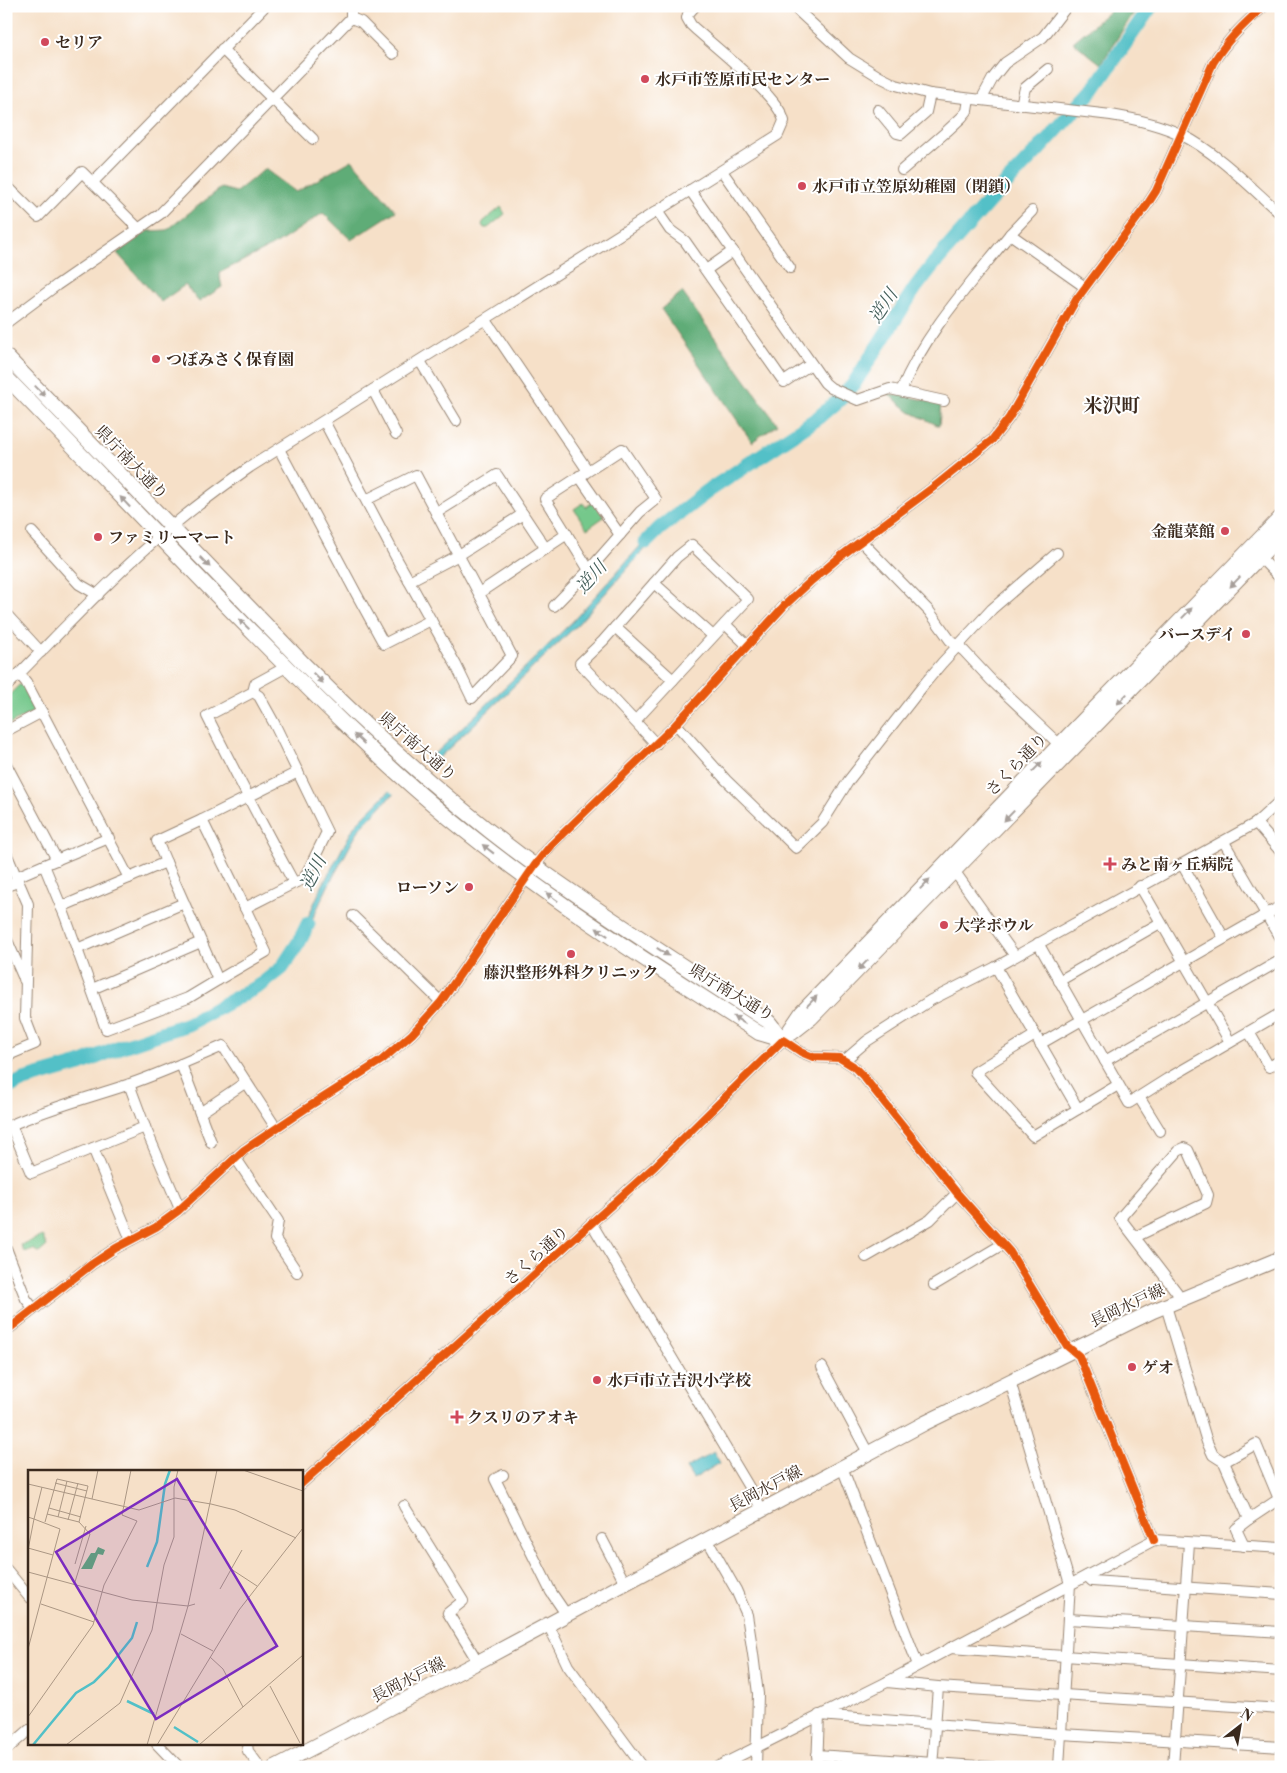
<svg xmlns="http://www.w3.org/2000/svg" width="1287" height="1773" viewBox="0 0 1287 1773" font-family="'Libre Bodoni','Noto Serif JP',serif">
  <rect width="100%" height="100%" fill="#fff"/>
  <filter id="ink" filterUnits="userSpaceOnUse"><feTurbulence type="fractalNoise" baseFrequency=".02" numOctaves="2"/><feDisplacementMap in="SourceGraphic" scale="10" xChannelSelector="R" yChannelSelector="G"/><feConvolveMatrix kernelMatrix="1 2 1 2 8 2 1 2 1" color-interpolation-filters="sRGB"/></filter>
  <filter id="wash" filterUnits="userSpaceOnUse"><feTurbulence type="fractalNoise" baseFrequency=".0096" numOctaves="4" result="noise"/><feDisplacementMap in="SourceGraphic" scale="20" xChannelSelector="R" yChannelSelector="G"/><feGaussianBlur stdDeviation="1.12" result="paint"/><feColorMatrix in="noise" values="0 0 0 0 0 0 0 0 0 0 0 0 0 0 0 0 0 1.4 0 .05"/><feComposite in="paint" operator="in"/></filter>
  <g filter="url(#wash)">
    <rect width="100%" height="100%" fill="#f6e0c8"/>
    <g fill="#74c88b" stroke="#587954">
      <polygon points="501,207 505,214 488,228 484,228 482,225 483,222"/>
      <polygon points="593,502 604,517 587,529 574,509 583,503 586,507"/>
      <polygon points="19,685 24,685 37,708 35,711 6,726 6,698"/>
      <polygon points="42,1236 47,1246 39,1253 33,1249 24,1252 21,1245"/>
    </g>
    <g fill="#5fac77" stroke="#4d6b4a">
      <polygon points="1116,6 1138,6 1101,64 1073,42"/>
      <polygon points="352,160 396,211 351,240 323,213 278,243 219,273 222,287 199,302 185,285 161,302 117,253 148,231 167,230 221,188 236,192 265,169 296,192"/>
      <polygon points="682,292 777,424 752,442 661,309"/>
      <polygon points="887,393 941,403 939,426 910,412"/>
    </g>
    <g fill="#52c0c7" stroke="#467572">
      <polygon points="658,526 662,530 577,625 483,716 444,753 389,798 360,828 328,886 301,943 297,941 323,884 355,825 385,795 440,749 479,712 573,621"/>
      <polygon points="714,1452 720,1463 693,1479 686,1468"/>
    </g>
    <polygon fill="#f6e0c8" points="427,757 435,763 396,796 387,789"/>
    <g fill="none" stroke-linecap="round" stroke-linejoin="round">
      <g stroke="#52c0c7" stroke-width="15">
        <polyline points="646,542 660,528 708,491 818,418 839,400 853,385 915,288 932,266 990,200 1039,149 1093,90 1151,6"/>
        <polyline points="6,1088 24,1080 80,1064 120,1047 188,1024 262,984 282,968 299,942 308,924"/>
      </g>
    </g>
  </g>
  <g filter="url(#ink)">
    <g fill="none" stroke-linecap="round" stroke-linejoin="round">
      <defs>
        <g id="minor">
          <path d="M793,6l56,52 31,19 16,8 34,9 181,21c25,4 48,9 71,20 36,18 69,53 99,79"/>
          <polyline points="351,18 361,22 393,54"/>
          <polyline points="222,49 313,139"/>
          <polyline points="981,100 993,78 1005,63 1043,37 1067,6"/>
          <polyline points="1021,105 1025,88 1048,69"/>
          <polyline points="878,110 897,133 901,134 926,112 930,94"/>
          <polyline points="902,170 947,131 962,117 967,111 969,99"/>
          <polyline points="722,171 790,268"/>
          <polyline points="93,182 265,6"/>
          <polyline points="6,185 38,217 82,172 139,229"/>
          <polyline points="690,190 825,383 831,388 858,400 890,389 944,401"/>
          <polyline points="657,211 670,230 685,241 784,382 811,364"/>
          <polyline points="1010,234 1032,211"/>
          <polyline points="706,270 733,251"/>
          <polyline points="486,320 588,471 622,449 656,499 640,512 589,570 545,499 588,471"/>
          <polyline points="6,323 57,285 160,214 351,18 351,6"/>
          <polyline points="420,361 456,421"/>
          <polyline points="373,390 396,434"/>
          <path d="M901,391c24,-59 70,-108 109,-157l75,53"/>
          <polyline points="324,421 399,563 456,665 472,698 512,656 416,475 366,500"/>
          <polyline points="279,449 357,595 384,644 431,620"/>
          <polyline points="579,476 620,535"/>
          <polyline points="436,513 497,475 546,549"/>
          <polyline points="32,532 79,584 98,595"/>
          <polyline points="861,541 929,611 950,640 964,651 991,680 1063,748"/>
          <polyline points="1255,552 1281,579"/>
          <polyline points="409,581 459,555 523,514"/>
          <polyline points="654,583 713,636"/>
          <polyline points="479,593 567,534"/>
          <polyline points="554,606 589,570"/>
          <polyline points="6,614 41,652"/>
          <polyline points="725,624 748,646"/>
          <polyline points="615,627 673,680"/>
          <path d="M286,667l-31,17 -2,8 -46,24c28,56 57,112 87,167l-49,25 -43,-88 96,-48"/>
          <path d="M6,687c54,-54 106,-111 165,-160 25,-21 52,-41 79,-60l528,-332 6,-14c-5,-25 -72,-76 -93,-96l-4,-7 1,-4 7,-8"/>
          <polyline points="253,692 259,696 274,723 327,832 304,879 294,883"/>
          <polyline points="635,721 748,599 692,545 677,557 603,641 580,663 656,744"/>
          <polyline points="676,724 726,780 796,848 822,823 849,780 926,682 942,663 992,609 1057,553"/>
          <polyline points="6,731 42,712"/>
          <polyline points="6,764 57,860"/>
          <polyline points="1256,823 1281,852"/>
          <polyline points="1224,842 1281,940"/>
          <polyline points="6,853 28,904 25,1018 35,1044 11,1054 6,1062"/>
          <polyline points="166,862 157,841 202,820"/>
          <polyline points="1182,864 1224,938"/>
          <polyline points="44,865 109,838"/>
          <polyline points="955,872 1015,956"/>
          <polyline points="16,877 44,865 65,916 106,1029 188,998 218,980 166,862 129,878 26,682 19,674"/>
          <polyline points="6,886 18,882"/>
          <polyline points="1140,886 1230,1042"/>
          <polyline points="61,907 129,878"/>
          <polyline points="353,916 441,1002"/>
          <polyline points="6,938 25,981"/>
          <polyline points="1038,943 1129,1103 1167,1079 1281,1013"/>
          <polyline points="77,949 184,903"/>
          <polyline points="996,967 1078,1109"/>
          <polyline points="218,980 266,952 245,908"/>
          <polyline points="1059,981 1160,923"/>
          <polyline points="92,989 201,942"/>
          <polyline points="1249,1032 1269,1067 1281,1060"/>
          <polyline points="1035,1035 975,1072 1033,1136 1118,1085"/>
          <polyline points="1040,1044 1281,906"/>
          <polyline points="845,1060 867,1041 931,1000 996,967 1256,823 1281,800"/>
          <polyline points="1105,1061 1281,960"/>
          <polyline points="181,1064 211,1142"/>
          <path d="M129,1084l16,43 -114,46 -20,-48c37,-17 77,-27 116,-40 32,-11 64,-25 96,-39l53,82"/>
          <polyline points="1139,1097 1160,1131"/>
          <polyline points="200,1113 246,1082"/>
          <polyline points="145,1127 180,1209"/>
          <polyline points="93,1148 131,1240"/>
          <polyline points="235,1157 278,1221 275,1239 297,1272"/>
          <polyline points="592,1224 762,1509"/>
          <polyline points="1135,1237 1206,1203 1208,1195 1188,1150 1184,1148 1178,1151 1120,1218 1182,1299"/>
          <polyline points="6,1248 26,1299 34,1309"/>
          <polyline points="866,1257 930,1220 957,1193"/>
          <polyline points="934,1285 1003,1244"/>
          <polyline points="1166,1306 1207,1442 1213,1455 1224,1462 1249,1519 1236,1529 1244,1546"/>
          <path d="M6,1331l86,-67 24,-16 40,-21 22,-16 66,-61 61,-41 77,-49 30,-26 29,-32 94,-137 16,-20 124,-120 110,-120 25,-23 31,-26 94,-70 57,-46 17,-22 67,-118 71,-95 9,-14 57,-128c14,-23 31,-39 51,-57"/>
          <polyline points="822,1367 868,1453"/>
          <polyline points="1010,1381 1070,1584 1059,1767"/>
          <polyline points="1224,1462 1256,1444 1279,1499 1249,1519"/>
          <polyline points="842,1467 918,1665"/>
          <polyline points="503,1475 495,1479 551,1592 566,1614"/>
          <polyline points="301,1484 655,1166 783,1040 801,1052 813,1057 840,1058 853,1066 863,1076 957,1193 1010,1252 1067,1346 1079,1356 1154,1540"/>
          <polyline points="404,1506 463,1601 448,1613 478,1662"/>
          <polyline points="602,1539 625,1583"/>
          <polyline points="707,1539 736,1590 747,1615 753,1654 758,1694 756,1767"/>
          <polyline points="6,1569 29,1597"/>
          <polyline points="1087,1576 1092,1581 1281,1594"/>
          <polyline points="1068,1619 1281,1632"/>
          <polyline points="548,1624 568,1666 643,1767"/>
          <polyline points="950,1648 1281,1671"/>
          <polyline points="887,1682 938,1687 1281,1709"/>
          <polyline points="157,1744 179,1767"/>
          <polyline points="247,1744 248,1751 260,1767"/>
          <polyline points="6,1750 29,1730"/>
          <polyline points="817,1755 992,1767"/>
          <polyline points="717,1767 887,1682 1154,1540 1281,1548"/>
          <polyline points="817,1767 819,1715 1061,1734 1281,1747"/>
          <polyline points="932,1767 938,1687"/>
          <polyline points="1173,1767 1189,1543"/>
        </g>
        <g id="major">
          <path d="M6,356l298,308c76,76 157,149 244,211 72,51 147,99 221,147l14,18"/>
          <path d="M6,377c83,85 165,173 249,258 62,63 125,126 194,183 97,80 204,147 310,215l24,7"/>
          <polyline points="792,1033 811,1018 1281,535"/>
          <polyline points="783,1040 802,1012 1060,744 1281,517"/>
          <polyline points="275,1767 478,1662 925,1423 1153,1311 1281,1258"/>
        </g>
      </defs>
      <use href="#minor" stroke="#988573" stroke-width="12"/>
      <use href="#major" stroke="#988573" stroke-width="16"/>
      <use href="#minor" stroke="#fff" stroke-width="10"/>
      <use href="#major" stroke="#fff" stroke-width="14"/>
      <defs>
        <g id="cycleway">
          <path d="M6,1331l86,-67 24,-16 40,-21 22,-16 66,-61 61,-41 77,-49 30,-26 29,-32 94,-137 16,-20 124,-120 110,-120 25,-23 31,-26 94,-70 57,-46 17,-22 67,-118 71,-95 9,-14 57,-128c14,-23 31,-39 51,-57"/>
          <polyline points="301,1484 655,1166 783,1040 801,1052 813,1057 840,1058 853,1066 863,1076 957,1193 1010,1252 1067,1346 1079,1356 1154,1540"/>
        </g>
      </defs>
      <use href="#cycleway" stroke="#fff" stroke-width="11"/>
      <use href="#cycleway" stroke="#e8590c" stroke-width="8"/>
    </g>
    <defs><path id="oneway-solid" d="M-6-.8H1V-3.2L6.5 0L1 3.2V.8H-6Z" transform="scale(1.25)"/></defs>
    <g fill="#a79f9a">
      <use href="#oneway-solid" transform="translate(40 391) rotate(46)"/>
      <use href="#oneway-solid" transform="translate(125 502) rotate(-133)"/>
      <use href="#oneway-solid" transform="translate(205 562) rotate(46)"/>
      <use href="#oneway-solid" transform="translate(1235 582) rotate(134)"/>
      <use href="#oneway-solid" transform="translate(1187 613) rotate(-46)"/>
      <use href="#oneway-solid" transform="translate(244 624) rotate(-135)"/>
      <use href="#oneway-solid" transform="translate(318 678) rotate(45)"/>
      <use href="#oneway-solid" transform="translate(1122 699) rotate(134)"/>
      <use href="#oneway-solid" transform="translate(359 739) rotate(-137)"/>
      <use href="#oneway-solid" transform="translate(1037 767) rotate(-46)"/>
      <use href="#oneway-solid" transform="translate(1009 816) rotate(134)"/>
      <use href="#oneway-solid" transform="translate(488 849) rotate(-142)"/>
      <use href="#oneway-solid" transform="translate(925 884) rotate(-46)"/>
      <use href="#oneway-solid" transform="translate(552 897) rotate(-145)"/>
      <use href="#oneway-solid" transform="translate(602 932) rotate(-146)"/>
      <use href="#oneway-solid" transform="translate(663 952) rotate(33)"/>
      <use href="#oneway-solid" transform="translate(863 965) rotate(134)"/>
      <use href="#oneway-solid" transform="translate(812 1001) rotate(-46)"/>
      <use href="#oneway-solid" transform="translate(739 1020) rotate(-148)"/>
    </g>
  </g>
  <g fill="#d1495b" stroke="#fff" stroke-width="2">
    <circle cx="45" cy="42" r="5"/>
    <circle cx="645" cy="79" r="5"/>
    <circle cx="802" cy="186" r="5"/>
    <circle cx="156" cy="359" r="5"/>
    <circle cx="1225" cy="531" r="5"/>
    <circle cx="98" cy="537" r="5"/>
    <circle cx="1246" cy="634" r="5"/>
    <path d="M1107.5 856.5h5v5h5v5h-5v5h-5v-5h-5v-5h5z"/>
    <circle cx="469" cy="887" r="5"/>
    <circle cx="944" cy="925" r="5"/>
    <circle cx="571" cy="954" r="5"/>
    <circle cx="1132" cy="1367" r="5"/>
    <circle cx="597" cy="1380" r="5"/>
    <path d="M454.5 1409.5h5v5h5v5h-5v5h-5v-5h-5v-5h5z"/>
  </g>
  <g text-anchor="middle" stroke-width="4" stroke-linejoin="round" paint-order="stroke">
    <g font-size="16" font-weight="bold" fill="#3b2a1e" stroke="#fff" text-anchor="start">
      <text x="55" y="48">セリア</text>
      <text x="655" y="85">水戸市笠原市民センター</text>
      <text x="812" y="192">水戸市立笠原幼稚園（閉鎖）</text>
      <text x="166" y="365">つぼみさく保育園</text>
      <text x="1215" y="537" text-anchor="end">金龍菜館</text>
      <text x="108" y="543">ファミリーマート</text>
      <text x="1236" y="640" text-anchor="end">バースデイ</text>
      <text x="1121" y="870">みと南ヶ丘病院</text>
      <text x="459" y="893" text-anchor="end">ローソン</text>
      <text x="954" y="931">大学ボウル</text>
      <text x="571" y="978" text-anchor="middle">藤沢整形外科クリニック</text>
      <text x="1142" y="1373">ゲオ</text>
      <text x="607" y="1386">水戸市立吉沢小学校</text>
      <text x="467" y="1423">クスリのアオキ</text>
    </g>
    <g font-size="16" fill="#3b2a1e" stroke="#fff">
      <text transform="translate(132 462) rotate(46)" y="6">県庁南大通り</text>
      <text transform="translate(418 746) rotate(41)" y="6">県庁南大通り</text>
      <text transform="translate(1016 764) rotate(-46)" y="6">さくら通り</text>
      <text transform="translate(732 992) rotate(31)" y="6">県庁南大通り</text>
      <text transform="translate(536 1255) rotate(-42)" y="6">さくら通り</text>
      <text transform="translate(1127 1305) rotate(-25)" y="6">長岡水戸線</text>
      <text transform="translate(765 1488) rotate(-28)" y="6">長岡水戸線</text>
      <text transform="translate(408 1679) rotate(-27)" y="6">長岡水戸線</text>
    </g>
    <g font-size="18" font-style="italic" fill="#435e59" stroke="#fff">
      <text transform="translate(883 306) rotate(-56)" y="6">逆川</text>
      <text transform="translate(591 577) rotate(-48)" y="6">逆川</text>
      <text transform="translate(313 873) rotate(-63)" y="6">逆川</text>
    </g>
    <g font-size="19" font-weight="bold" fill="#3b2a1e" stroke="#fff">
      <text x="1112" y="412">米沢町</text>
    </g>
  </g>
  <g transform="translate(28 1470)">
    <rect width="275" height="275" fill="#f6e0c8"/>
    <path d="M70,77l7,3 -2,5 -5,-1 -6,15h-11l10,-16h4z" fill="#5fac77"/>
    <path fill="none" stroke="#52c0c7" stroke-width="2.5" d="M119,97l10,-25 8,-58 5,-14M99,231l27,13M146,257l24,15M5,275l43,-52 18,-11 14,-14 24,-30 5,-16"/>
    <path fill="none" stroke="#ab9784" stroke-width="1" d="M215,0l60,21M27,13l32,8M0,14l111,26 36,-12 36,6 24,6 61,28M64,29l6,-29M21,38l32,9M19,44l32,8M0,47l6,2 -6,31M30,47l9,-36M40,50l10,-37M17,52l12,-43 31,7 -9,36 11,12 -16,51M0,78l25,7M47,94l11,-38M203,99l26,17M0,102l104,28 56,6M192,119l22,-39M13,134l53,18M160,136l29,-136M153,164l32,17M0,179l32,-120 -26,-10 8,-32M182,187l13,12 20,38M242,216l30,57M0,247l65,-92 11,-40 33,-64 -15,-6 9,-45M38,275l54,-42 32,-73 12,-65 10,-28v-50l4,-17M119,275l41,-139 7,-2M129,275l82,-135 64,-82M171,275l104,-90"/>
    <path fill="#7b2cbf" fill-opacity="0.15" stroke="#7b2cbf" stroke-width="2.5" d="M149,9l100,167 -121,73 -100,-167z"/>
    <rect width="275" height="275" fill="none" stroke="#3b2a1e" stroke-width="2.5"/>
  </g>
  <rect width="1287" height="1773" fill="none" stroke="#fff" stroke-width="25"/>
  <g transform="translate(1240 1726) rotate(31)" stroke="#ffffff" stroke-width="4" paint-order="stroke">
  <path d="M0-4L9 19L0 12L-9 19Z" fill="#3b2a1e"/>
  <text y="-8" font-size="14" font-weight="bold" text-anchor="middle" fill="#3b2a1e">N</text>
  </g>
</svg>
